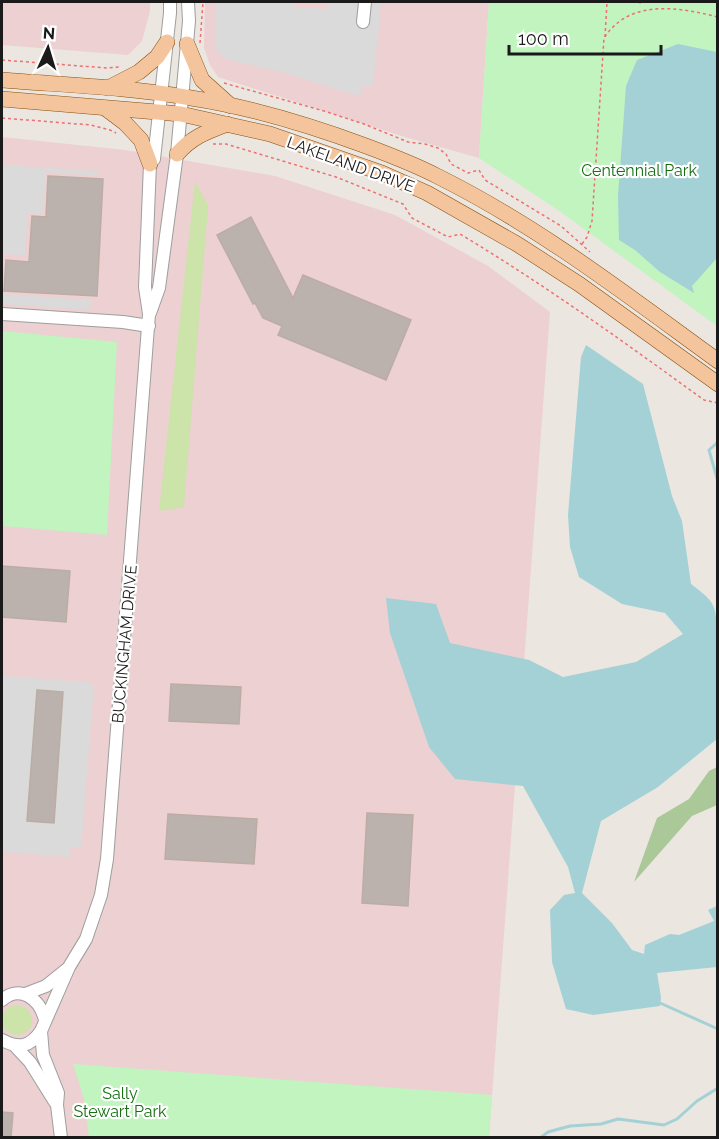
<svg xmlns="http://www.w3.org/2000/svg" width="719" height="1139" viewBox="0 0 719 1139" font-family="Raleway,sans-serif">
  <rect width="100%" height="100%" fill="#ebe6e0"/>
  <g fill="#ecd0d2">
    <polygon points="2,2 150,2 150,11 142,41 128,55 2,45"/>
    <polygon points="205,2 489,2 479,158 405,137 218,77 210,65 204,48"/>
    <polygon points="2,137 125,150 275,176 395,215 488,266 550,312 489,1137 2,1137"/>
  </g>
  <g fill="#cce3a9">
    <polygon points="195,181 208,206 184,507 159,511"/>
    <circle cx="17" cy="1020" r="15"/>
  </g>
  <polygon fill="#abc898" points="717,767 717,805 692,816 634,882 657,818 689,799 709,771"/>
  <g fill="#c1f4bf">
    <polygon points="489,2 717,2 717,326 558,210 479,158"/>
    <polygon points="2,331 117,342 107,535 2,526"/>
    <polygon points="73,1064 492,1095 489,1137 89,1137 84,1099"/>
  </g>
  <g fill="#dadada">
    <polygon points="215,2 293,2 293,7 328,9 329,2 381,2 373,86 366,86 362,88 359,96 285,73 229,60 221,55 216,49"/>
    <polygon points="2,165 98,171 98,176 46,172 43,214 28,214 25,255 3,254 2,273"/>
    <polygon points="2,294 91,300 90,310 2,304"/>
    <polygon points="2,676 86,682 94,685 81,848 70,847 70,857 2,852"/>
  </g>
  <g fill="#a3d1d6">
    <polygon points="678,44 717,52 717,258 692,286 694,293 660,272 635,250 619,240 618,196 626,86 637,60"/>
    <path d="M586,345l57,39 29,112 10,25 9,63c18,14 27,19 25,44l2,2 -1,109 -59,48 -57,34 -19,72 30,30 20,27 12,4 1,-9 25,-11 9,1 35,-14 -6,-11 9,-4v61l-60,6 4,24 -1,9 -67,9 -27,-6 -14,-47 -2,-52 14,-15 11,-2 -7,-26 -45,-81 -68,-7 -26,-32 -39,-114 -4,-35 50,6 14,39 79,17 34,17 73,-15 47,-28 -18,-21 -43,-9 -43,-27 -9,-30 -2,-32 13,-158z"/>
  </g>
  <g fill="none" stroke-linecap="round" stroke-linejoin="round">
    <g stroke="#a3d1d6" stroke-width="3">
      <polyline points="718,442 709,450 718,482"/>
      <polyline points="660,1003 718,1029"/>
      <polyline points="540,1138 548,1132 570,1126 601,1124 618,1119 664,1125 677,1119 697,1101 718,1088"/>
    </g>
  </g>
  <g fill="#bbb2ad" stroke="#bcaca4" stroke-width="1.5">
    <polygon points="48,176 103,179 97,296 4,291 6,260 29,262 32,216 46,217"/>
    <polygon points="251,217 293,298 303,275 411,320 386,380 278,335 282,326 263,318 255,303 253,304 217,235"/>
    <polygon points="2,566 70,571 66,622 2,617"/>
    <polygon points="171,684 241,687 239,724 169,721"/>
    <polygon points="37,690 63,692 54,823 27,821"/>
    <polygon points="367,813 413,815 408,906 362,903"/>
    <polygon points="168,814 257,819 254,864 165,859"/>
    <polygon points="2,1112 13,1113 11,1137 2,1137"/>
  </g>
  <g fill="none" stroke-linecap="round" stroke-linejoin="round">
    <defs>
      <g id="minor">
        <polyline points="363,22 365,2"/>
        <polyline points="150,313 159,288 177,154 189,21 188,2"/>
        <polyline points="2,314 123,322 149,326"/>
        <polyline points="25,994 46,986 66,970"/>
        <path d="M2,1000c18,-16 38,-1 43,20"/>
        <polyline points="41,1031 43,1055 58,1093 57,1105 61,1138"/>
        <path d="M2,1040c17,9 28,7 39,-9l28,-64 17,-28 15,-44 6,-36 42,-545 -4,-27 5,-123 4,-5 16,-146v-11"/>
        <polyline points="14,1045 30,1062 55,1102"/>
      </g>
      <g id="major">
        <polyline points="187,44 202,80 231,106"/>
        <path d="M2,80c63,5 127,7 189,18 60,9 118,27 175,48 24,9 48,18 71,30 101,50 190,119 281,185"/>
        <polyline points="108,88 139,72 157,57 167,42"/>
        <polyline points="2,99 181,114 270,134 382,173 427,193 517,244 579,284 718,384"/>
        <polyline points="105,108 125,123 141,140 150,164"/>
        <path d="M177,154c15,-17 29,-22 50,-30"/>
      </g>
    </defs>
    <use href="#minor" stroke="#9e9e9e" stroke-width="14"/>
    <use href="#major" stroke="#864f0b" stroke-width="16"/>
    <g stroke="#ee6f70" stroke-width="1.5" stroke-dasharray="3 3" stroke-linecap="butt">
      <polyline points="638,2 643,4"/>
      <polyline points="605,37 607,2"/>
      <polyline points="200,43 203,2"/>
      <polyline points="2,60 107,68 119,67"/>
      <polyline points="224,83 324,111 364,124 408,142 425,144 438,148 446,154 451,164 468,173 479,170 485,180 561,226 590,252"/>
      <polyline points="2,118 91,125 110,130 116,133"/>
      <path d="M213,144h13l110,33 67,27 9,14 36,19 12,-3c85,51 164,108 244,166l14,3"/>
      <path d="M582,244l5,-7 5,-16 12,-183c25,-38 70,-32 114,-21"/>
    </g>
    <use href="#minor" stroke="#fff" stroke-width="12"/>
    <use href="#major" stroke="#f4c49d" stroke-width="15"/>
  </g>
  <g text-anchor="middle" stroke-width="4.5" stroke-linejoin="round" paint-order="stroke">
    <g font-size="16" fill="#1a1a1a" stroke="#fff">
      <text transform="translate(351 164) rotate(20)" y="6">LAKELAND DRIVE</text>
      <text transform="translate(124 644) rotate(-85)" y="6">BUCKINGHAM DRIVE</text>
    </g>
    <g font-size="16" fill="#166e13" stroke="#fff">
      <text x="639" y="176">Centennial Park</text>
      <text x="120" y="1099">Sally<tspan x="120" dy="18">Stewart Park</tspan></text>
    </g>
  </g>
  <rect width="719" height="1139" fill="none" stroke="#1a1a1a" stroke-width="6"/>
  <g transform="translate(48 48) rotate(4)" stroke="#ffffff" stroke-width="4.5" paint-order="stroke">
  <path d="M0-4.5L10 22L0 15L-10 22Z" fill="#1a1a1a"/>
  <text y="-9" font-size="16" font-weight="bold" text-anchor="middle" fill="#1a1a1a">N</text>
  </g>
  <path d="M509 45v9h152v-9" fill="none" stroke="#1a1a1a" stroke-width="3"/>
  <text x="518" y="45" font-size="18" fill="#1a1a1a" stroke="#ffffff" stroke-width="4.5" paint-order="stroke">100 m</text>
</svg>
